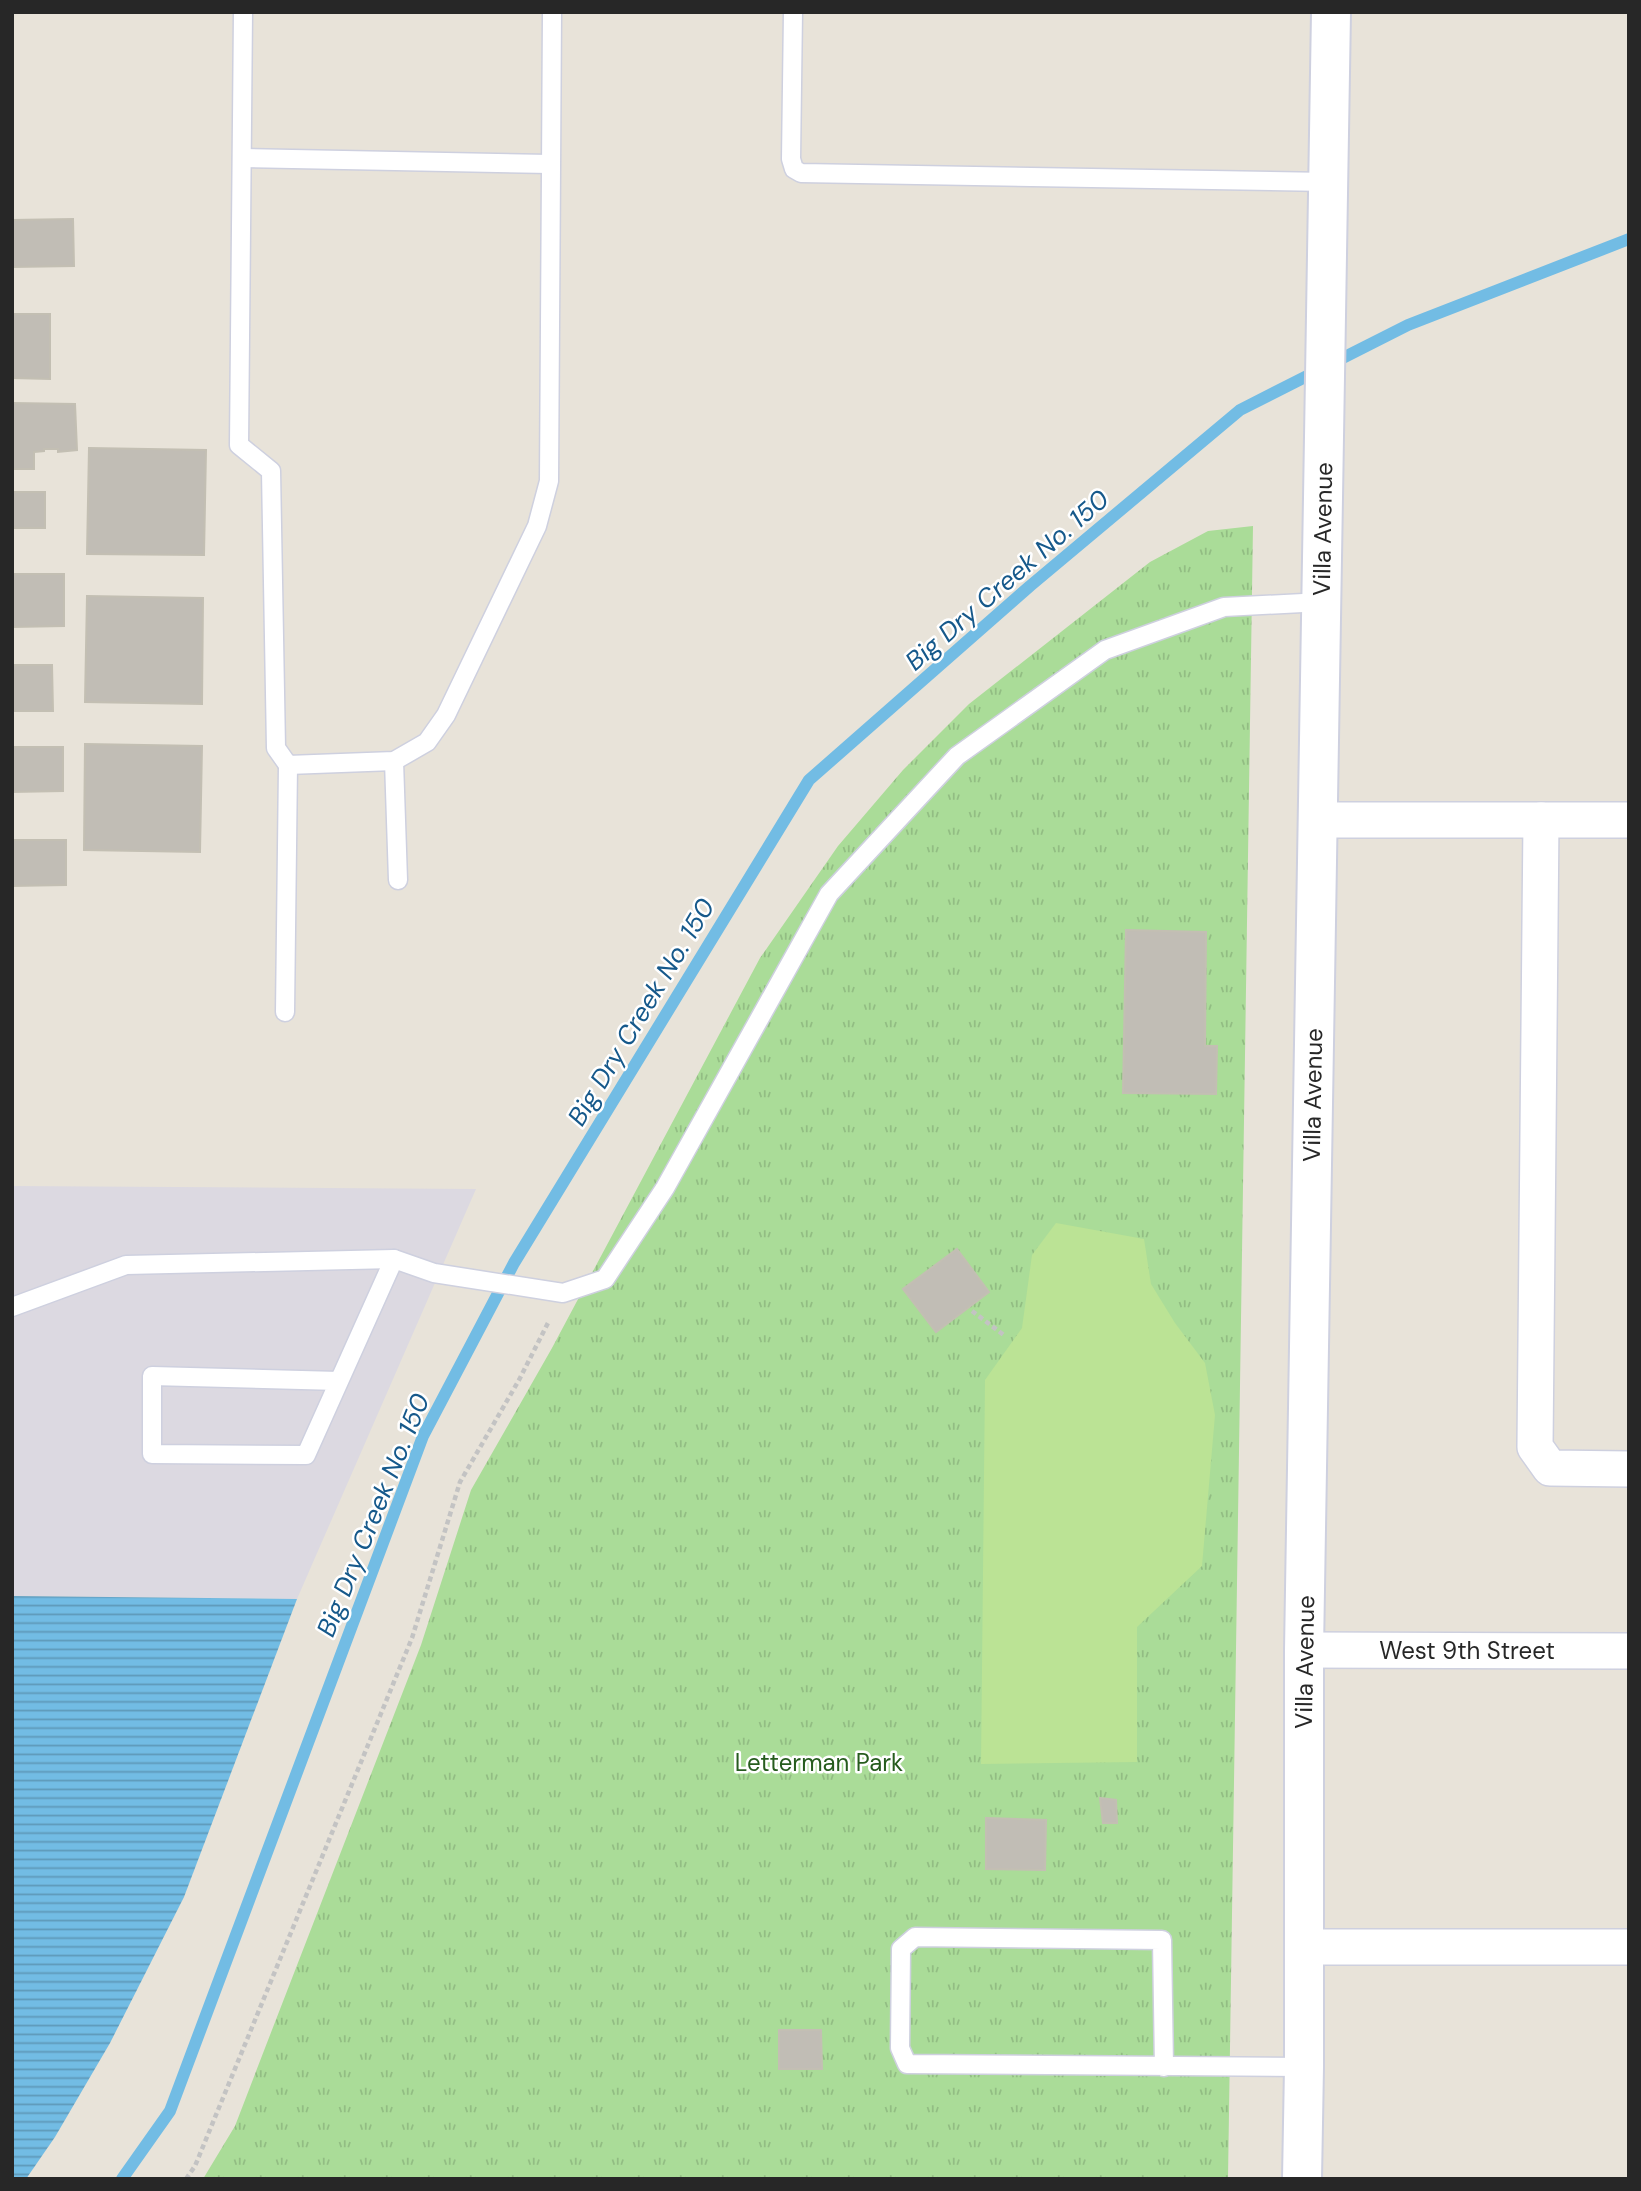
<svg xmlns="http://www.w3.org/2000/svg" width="1641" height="2191" viewBox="0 0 1641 2191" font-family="'DM Sans',sans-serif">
  <defs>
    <pattern id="park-tufts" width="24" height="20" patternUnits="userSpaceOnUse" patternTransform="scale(1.75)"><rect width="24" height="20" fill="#aadc98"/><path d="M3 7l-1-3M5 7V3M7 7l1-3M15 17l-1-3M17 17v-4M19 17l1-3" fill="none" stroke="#92bd83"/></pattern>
    <pattern id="water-rules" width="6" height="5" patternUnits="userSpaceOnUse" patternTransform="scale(1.75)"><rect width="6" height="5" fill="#72bce4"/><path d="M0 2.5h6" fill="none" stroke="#5e99b9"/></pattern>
  </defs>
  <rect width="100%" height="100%" fill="#e8e3d9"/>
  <polygon fill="#dcd9e1" points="12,1186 476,1189 297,1599 12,1596"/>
  <polygon fill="url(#park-tufts)" points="1253,526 1228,2179 203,2179 235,2126 265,2048 421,1645 471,1490 552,1348 760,958 838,846 903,770 969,704 1150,562 1208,531"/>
  <polygon fill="#bbe395" points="1056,1223 1144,1239 1151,1284 1175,1323 1205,1363 1215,1415 1202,1566 1137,1627 1137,1762 981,1764 985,1380 1022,1328 1032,1255"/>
  <polygon fill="url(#water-rules)" points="12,1596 297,1599 184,1897 110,2043 55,2137 26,2179 12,2179"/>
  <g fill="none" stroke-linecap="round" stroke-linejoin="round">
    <polyline stroke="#72bce4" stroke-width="12" points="122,2179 170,2111 423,1436 514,1263 809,780 1030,586 1240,410 1408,325 1629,239"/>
  </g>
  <g fill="#c1bdb5" stroke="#c3bfb3" stroke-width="2">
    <polygon points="73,219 74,266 12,267 12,220"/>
    <polygon points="12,314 50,314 50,379 12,378"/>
    <polygon points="12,403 75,404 77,450 58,452 58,449 44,449 44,451 34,452 34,469 12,469"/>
    <polygon points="89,448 206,450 204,555 87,554"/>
    <rect x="12" y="492" width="33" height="36"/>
    <polygon points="12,574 64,574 64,626 12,627"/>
    <polygon points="87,596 203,598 202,704 85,702"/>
    <polygon points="12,665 52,665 53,711 12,711"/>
    <polygon points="85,744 202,746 200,852 84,850"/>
    <polygon points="12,747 63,747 63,791 12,792"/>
    <polygon points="12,840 66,840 66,885 12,886"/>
    <polygon points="1126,930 1206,932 1205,1046 1217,1046 1216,1094 1123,1093"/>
    <polygon points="957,1249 989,1292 936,1332 903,1289"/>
    <polygon points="1100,1798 1116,1800 1117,1823 1103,1823"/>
    <polygon points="986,1818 1046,1820 1045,1870 986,1869"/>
    <polygon points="779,2030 821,2030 822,2069 779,2069"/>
  </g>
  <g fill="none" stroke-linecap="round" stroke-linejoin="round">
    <defs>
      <g id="lane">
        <polyline points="243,12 239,445 271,471 276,748 288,765 394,761 427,742 446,715 537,526 549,481 552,12"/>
        <polyline points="793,12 791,159 794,169 801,173 1329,182"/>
        <polyline points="242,158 550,164"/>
        <polyline points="394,761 398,880"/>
        <polyline points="285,1012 288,765"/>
        <polyline points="12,1307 126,1265 394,1259 434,1273 563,1293 605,1279 665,1188 829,894 957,756 1105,650 1224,607 1322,602"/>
        <polyline points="339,1381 152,1376 152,1454 306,1455 394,1259"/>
        <polyline points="1164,2067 1162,1940 915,1937 901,1949 900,2048 907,2064 1304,2067"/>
      </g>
      <g id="street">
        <polyline points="1318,820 1629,820"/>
        <polyline points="1541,820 1535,1447 1550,1468 1629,1469"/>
        <polyline points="1304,1650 1629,1651"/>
        <polyline points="1303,1947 1629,1947"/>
      </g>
      <polyline id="secondary" points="1302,2179 1304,2067 1304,1650 1331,12"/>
    </defs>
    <use href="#lane" stroke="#ced0df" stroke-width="21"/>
    <use href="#street" stroke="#ced0df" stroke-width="38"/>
    <use href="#secondary" stroke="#ced0df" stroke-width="42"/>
    <g stroke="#c3c3c3" stroke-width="4.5" stroke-dasharray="5 3.5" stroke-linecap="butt">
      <polyline points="972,1311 1005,1336"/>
      <polyline points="186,2179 195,2166 412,1638 460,1482 519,1380 549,1321"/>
    </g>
    <use href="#lane" stroke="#fff" stroke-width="18"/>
    <use href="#street" stroke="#fff" stroke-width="35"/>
    <use href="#secondary" stroke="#fff" stroke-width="38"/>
  </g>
  <g text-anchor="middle" stroke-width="5" stroke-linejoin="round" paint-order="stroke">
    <g font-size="24" fill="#272727" stroke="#fff">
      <text transform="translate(1323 529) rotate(-89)" y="8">Villa Avenue</text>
      <text transform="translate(1313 1095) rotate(-89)" y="8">Villa Avenue</text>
      <text x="1467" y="1659">West 9th Street</text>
      <text transform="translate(1305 1662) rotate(-89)" y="8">Villa Avenue</text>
    </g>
    <g font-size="24" fill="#265c1e" stroke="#fff">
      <text x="819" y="1771">Letterman Park</text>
    </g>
    <g font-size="26" font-style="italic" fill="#16598b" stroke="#fff">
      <text transform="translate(1007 580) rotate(-41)" y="9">Big Dry Creek No. 150</text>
      <text transform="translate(641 1012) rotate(-59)" y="9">Big Dry Creek No. 150</text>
      <text transform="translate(373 1515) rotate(-68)" y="9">Big Dry Creek No. 150</text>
    </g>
  </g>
  <rect width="1641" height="2191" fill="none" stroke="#272727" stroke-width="28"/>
</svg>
